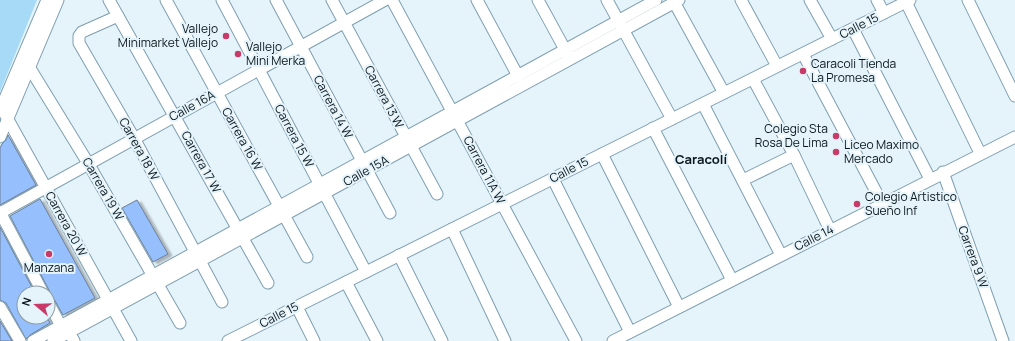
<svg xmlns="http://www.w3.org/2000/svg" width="1015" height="341" viewBox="0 0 1015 341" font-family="Manrope,sans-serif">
  <defs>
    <filter id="shadow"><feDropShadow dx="4" dy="2" stdDeviation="1" flood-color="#0004"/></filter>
  </defs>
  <rect width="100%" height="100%" fill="#e5f3fa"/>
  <polygon fill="#a6daf6" points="0,0 37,0 0,92"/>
  <g fill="#96bffd" stroke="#6c7d96" filter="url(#shadow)">
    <polygon points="8,135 36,185 0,205 0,148 2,144 6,140"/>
    <polygon points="40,199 95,298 63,315 54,299 49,295 49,290 10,216"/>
    <polygon points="137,200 168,254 153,262 122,208"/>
    <polygon points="0,227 35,293 24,293 24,317 47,317 50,323 30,335 26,339 6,303 0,300"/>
    <polygon points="0,321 12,341 0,341"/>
  </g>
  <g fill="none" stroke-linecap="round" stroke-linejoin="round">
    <defs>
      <g id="minor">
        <polyline points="109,0 268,283"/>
        <polyline points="166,0 307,257"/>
        <polyline points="222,0 366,272"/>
        <polyline points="276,0 390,213"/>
        <polyline points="332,0 437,194"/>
        <polyline points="392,0 576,341"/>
        <polyline points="477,0 518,76"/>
        <polyline points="538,0 568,55"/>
        <polyline points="607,0 672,119"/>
        <polyline points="673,0 724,93"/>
        <polyline points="741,0 777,66"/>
        <polyline points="810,0 832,39"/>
        <polyline points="877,0 884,13"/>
        <polyline points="968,0 1015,96"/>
        <polyline points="906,2 980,153"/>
        <polyline points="118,16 82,32 79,36 79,43 134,138 222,302"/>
        <polyline points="853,29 930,179"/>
        <polyline points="803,54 882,203"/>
        <polyline points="23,57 88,163 180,323"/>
        <polyline points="753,79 794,155 830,230"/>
        <polyline points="703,104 781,255"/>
        <polyline points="1,107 131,341"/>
        <polyline points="0,110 47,0"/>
        <polyline points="653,128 732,280"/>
        <polyline points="0,137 58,0"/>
        <polyline points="602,154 679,307"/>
        <polyline points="943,172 1003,341"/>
        <polyline points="553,179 630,332"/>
        <polyline points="743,180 794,155"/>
        <polyline points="0,212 43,293"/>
        <polyline points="0,213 385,0"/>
        <polyline points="452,229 505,341"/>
        <polyline points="399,255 442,341"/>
        <polyline points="346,282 377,341"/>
        <polyline points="48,302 61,326 69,332 74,341"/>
        <polyline points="0,307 20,341"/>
        <polyline points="297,307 314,341"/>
        <polyline points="33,341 656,0"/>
        <polyline points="53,341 679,0"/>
        <polyline points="228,341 910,0"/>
        <polyline points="613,341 1015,137"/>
      </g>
    </defs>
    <use href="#minor" stroke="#7e9fb0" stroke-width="13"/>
    <use href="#minor" stroke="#fff" stroke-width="11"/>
  </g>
  <g fill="#c83a68" stroke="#e5f3fa" stroke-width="1.5">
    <circle cx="226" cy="36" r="4"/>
    <circle cx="238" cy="54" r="4"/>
    <circle cx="803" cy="71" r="4"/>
    <circle cx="836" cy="136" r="4"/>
    <circle cx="836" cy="152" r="4"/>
    <circle cx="857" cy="204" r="4"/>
    <circle cx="49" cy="254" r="4"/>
  </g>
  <g text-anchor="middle" stroke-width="4" stroke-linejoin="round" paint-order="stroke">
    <g font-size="12" fill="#0a171d" stroke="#e5f3fa">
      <text transform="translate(859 26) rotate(-27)" y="4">Calle 15</text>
      <text transform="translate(384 97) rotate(62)" y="4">Carrera 13 W</text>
      <text transform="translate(192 106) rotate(-29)" y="4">Calle 16A</text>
      <text transform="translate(333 107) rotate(62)" y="4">Carrera 14 W</text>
      <text transform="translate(294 136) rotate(62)" y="4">Carrera 15 W</text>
      <text transform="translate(242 139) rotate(61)" y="4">Carrera 16 W</text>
      <text transform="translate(139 149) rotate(61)" y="4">Carrera 18 W</text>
      <text transform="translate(201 162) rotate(61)" y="4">Carrera 17 W</text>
      <text transform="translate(484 170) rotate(62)" y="4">Carrera 11A W</text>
      <text transform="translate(569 170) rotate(-27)" y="4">Calle 15</text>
      <text transform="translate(366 171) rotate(-29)" y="4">Calle 15A</text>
      <text transform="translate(103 189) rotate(60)" y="4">Carrera 19 W</text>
      <text transform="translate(66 224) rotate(61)" y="4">Carrera 20 W</text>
      <text transform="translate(814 238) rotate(-27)" y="4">Calle 14</text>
      <text transform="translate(973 257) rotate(70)" y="4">Carrera 9 W</text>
      <text transform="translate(279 315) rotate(-27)" y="4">Calle 15</text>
    </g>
    <g font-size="12" fill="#0a171d" stroke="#e5f3fa" text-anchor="start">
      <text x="218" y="33" text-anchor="end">Vallejo<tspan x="218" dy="14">Minimarket Vallejo</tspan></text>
      <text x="246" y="51">Vallejo<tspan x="246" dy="14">Mini Merka</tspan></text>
      <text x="811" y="68">Caracoli Tienda<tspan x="811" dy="14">La Promesa</tspan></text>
      <text x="828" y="133" text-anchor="end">Colegio Sta<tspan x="828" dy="14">Rosa De Lima</tspan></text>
      <text x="844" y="149">Liceo Maximo<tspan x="844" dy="14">Mercado</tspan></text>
      <text x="865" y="201">Colegio Artistico<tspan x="865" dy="14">Sueño Inf</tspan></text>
      <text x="49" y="272" text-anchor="middle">Manzana</text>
    </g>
    <g font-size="13" font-weight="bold" fill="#0a171d" stroke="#e5f3fa">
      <text x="701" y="164">Caracolí</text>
    </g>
  </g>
  <g transform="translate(36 305) rotate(289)"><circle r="19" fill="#e5f3fa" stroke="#8d9ba2"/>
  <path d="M0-3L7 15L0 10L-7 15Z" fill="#c83a68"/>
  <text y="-6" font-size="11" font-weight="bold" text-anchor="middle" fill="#0a171d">N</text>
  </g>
</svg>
